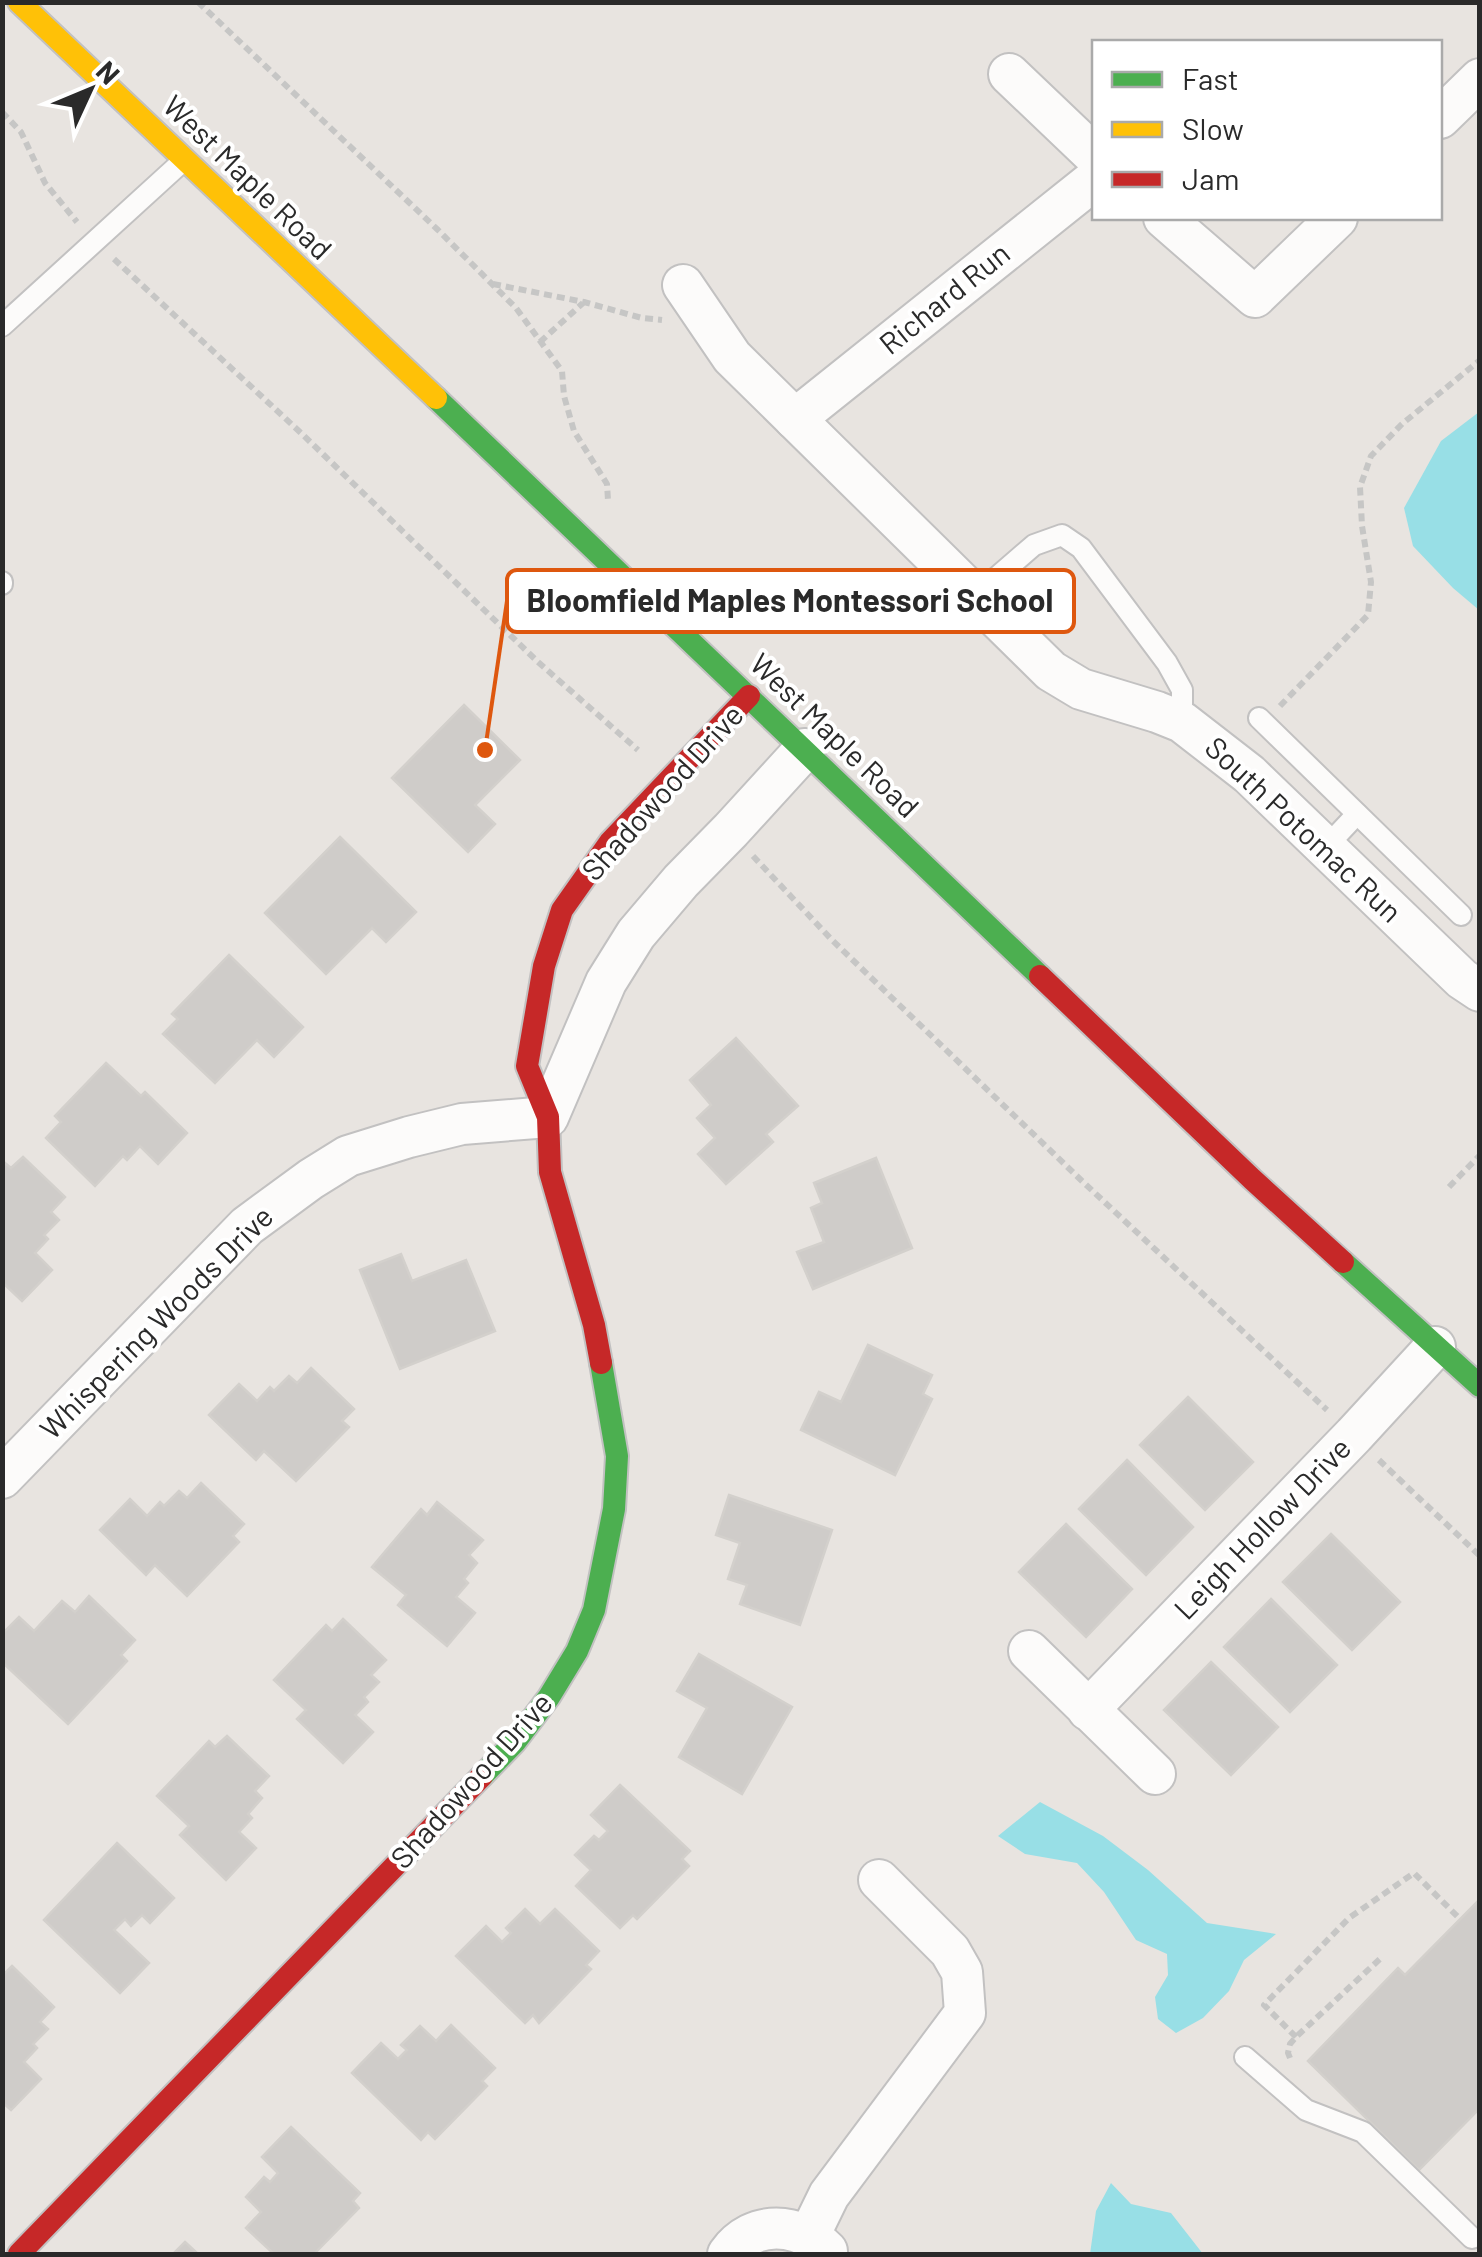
<svg xmlns="http://www.w3.org/2000/svg" width="1482" height="2257" viewBox="0 0 1482 2257" font-family="Barlow,sans-serif">
  <rect width="100%" height="100%" fill="#e8e4e0"/>
  <g fill="#98dfe6">
    <polygon points="1479,412 1479,610 1453,588 1413,546 1404,508 1441,441"/>
    <polygon points="1040,1802 1103,1836 1148,1870 1207,1923 1276,1934 1244,1960 1229,1991 1203,2018 1176,2033 1158,2019 1155,1997 1168,1975 1167,1954 1136,1940 1104,1892 1077,1863 1025,1854 998,1836"/>
    <polygon points="1111,2183 1131,2204 1171,2213 1203,2254 1090,2254 1096,2211"/>
  </g>
  <g fill="#cfccc9" stroke="#d3d0cc" stroke-width="2.5">
    <polygon points="464,705 520,760 475,805 495,824 468,852 392,778"/>
    <polygon points="340,837 416,912 386,942 372,928 326,974 265,913"/>
    <polygon points="229,955 303,1027 274,1057 257,1040 215,1083 163,1034 178,1019 172,1014"/>
    <polygon points="736,1038 798,1106 766,1134 773,1142 726,1184 698,1154 715,1138 697,1118 711,1105 690,1080"/>
    <polygon points="106,1063 141,1096 145,1092 187,1133 158,1164 140,1146 127,1160 123,1156 95,1186 46,1138 61,1122 55,1116"/>
    <polygon points="23,1157 65,1197 51,1212 59,1220 44,1235 48,1239 35,1253 52,1270 22,1301 2,1282 2,1166 5,1163 11,1168"/>
    <polygon points="876,1158 912,1248 813,1289 797,1252 824,1242 811,1208 822,1203 814,1183"/>
    <polygon points="401,1254 412,1281 466,1260 495,1331 400,1369 360,1270"/>
    <polygon points="868,1345 932,1375 923,1394 932,1399 895,1475 801,1430 819,1392 841,1402"/>
    <polygon points="311,1368 354,1409 342,1421 349,1427 296,1481 264,1451 256,1460 209,1415 239,1384 257,1401 270,1387 274,1391 289,1376 297,1383"/>
    <polygon points="1188,1397 1253,1462 1205,1510 1140,1445"/>
    <polygon points="1127,1460 1193,1527 1146,1575 1079,1509"/>
    <polygon points="201,1483 244,1524 233,1536 239,1542 187,1596 155,1565 146,1575 100,1530 130,1499 147,1516 160,1502 164,1506 179,1491 187,1498"/>
    <polygon points="729,1495 832,1530 800,1625 740,1604 747,1585 728,1579 740,1543 716,1535"/>
    <polygon points="437,1502 483,1540 469,1555 477,1563 464,1579 468,1583 456,1597 475,1613 447,1646 398,1605 406,1595 372,1567 421,1509 427,1515"/>
    <polygon points="1066,1524 1132,1589 1086,1637 1019,1572"/>
    <polygon points="1331,1534 1400,1602 1352,1650 1283,1582"/>
    <polygon points="89,1596 135,1640 121,1655 127,1661 68,1724 2,1662 2,1634 19,1617 34,1631 62,1601 75,1612"/>
    <polygon points="1271,1599 1337,1665 1290,1712 1224,1647"/>
    <polygon points="343,1619 386,1660 371,1675 379,1682 364,1697 368,1702 355,1715 373,1732 343,1763 297,1719 306,1710 274,1680 326,1625 332,1631"/>
    <polygon points="699,1654 792,1707 742,1794 679,1757 707,1708 677,1691"/>
    <polygon points="1211,1662 1278,1727 1231,1775 1164,1710"/>
    <polygon points="227,1736 269,1776 255,1791 262,1798 248,1814 252,1818 239,1832 256,1848 226,1880 180,1835 189,1826 157,1796 209,1741 215,1747"/>
    <polygon points="620,1785 690,1851 682,1859 689,1866 637,1919 633,1915 620,1928 576,1886 591,1870 575,1855 594,1836 599,1840 608,1831 591,1815"/>
    <polygon points="117,1843 174,1898 150,1923 142,1915 131,1926 125,1919 114,1930 149,1963 120,1993 44,1920"/>
    <polygon points="1480,1899 1480,2108 1419,2170 1308,2061 1398,1968 1405,1975"/>
    <polygon points="525,1909 540,1924 555,1909 599,1951 586,1965 591,1969 539,2023 533,2015 525,2023 456,1956 486,1926 502,1942 511,1933 506,1928"/>
    <polygon points="12,1966 54,2007 40,2022 48,2029 33,2044 37,2048 24,2062 41,2079 11,2110 2,2102 2,1976"/>
    <polygon points="451,2025 495,2068 482,2081 487,2086 435,2139 428,2132 421,2140 352,2073 381,2043 398,2059 407,2050 401,2045 420,2026 436,2041"/>
    <polygon points="291,2127 360,2193 353,2201 359,2208 314,2254 274,2254 246,2228 261,2212 246,2197 264,2177 270,2182 278,2173 262,2157"/>
    <polygon points="185,2242 198,2254 173,2254"/>
  </g>
  <g fill="none" stroke-linecap="round" stroke-linejoin="round">
    <defs>
      <g id="lane">
        <polyline points="2,326 183,161"/>
        <polyline points="2,582 2,584"/>
        <polyline points="975,596 1034,545 1062,535 1081,548 1167,663 1182,690 1182,722"/>
        <polyline points="1259,718 1461,915"/>
        <polyline points="1325,848 1357,814"/>
        <polyline points="1245,2057 1306,2110 1363,2132 1472,2238"/>
      </g>
      <g id="street">
        <polyline points="1009,74 1094,155"/>
        <polyline points="1440,118 1480,79"/>
        <polyline points="1164,218 1255,297 1337,218"/>
        <polyline points="683,285 732,357 1051,671 1081,689 1157,712 1182,722 1249,774 1462,979 1480,991"/>
        <polyline points="795,419 1094,180"/>
        <polyline points="2,1478 247,1226 311,1179 348,1156 409,1137 462,1124 548,1117 606,982 636,934 681,881 731,830 805,749"/>
        <polyline points="1029,1651 1155,1774"/>
        <polyline points="1088,1710 1354,1435 1435,1347"/>
        <polyline points="809,2236 829,2195 965,2013 962,1972 950,1951 879,1880"/>
        <path d="M728,2254c25,-35 71,-32 99,-3"/>
      </g>
      <g id="fast">
        <polyline points="436,398 1040,976"/>
        <polyline points="1343,1262 1480,1386"/>
        <polyline points="482,1776 515,1742 549,1697 577,1651 594,1610 614,1509 617,1456 601,1363"/>
      </g>
      <polyline id="slow" points="19,2 436,398"/>
      <g id="jam">
        <polyline points="1040,976 1252,1179 1343,1262"/>
        <polyline points="601,1363 594,1325 550,1172 548,1117 527,1066 544,966 562,910 610,842 749,696"/>
        <polyline points="19,2254 482,1776"/>
      </g>
    </defs>
    <use href="#lane" stroke="#c2c1c1" stroke-width="24"/>
    <use href="#street" stroke="#c2c1c1" stroke-width="44"/>
    <use href="#fast" stroke="#c2c1c1" stroke-width="26"/>
    <use href="#slow" stroke="#c2c1c1" stroke-width="26"/>
    <use href="#jam" stroke="#c2c1c1" stroke-width="26"/>
    <g stroke="#c6c6c5" stroke-width="6" stroke-dasharray="8 5" stroke-linecap="butt">
      <polyline points="198,2 438,230 516,308 562,371 564,396 574,431 607,484 608,500"/>
      <polyline points="2,112 21,132 45,183 77,222"/>
      <polyline points="114,259 301,433 538,662 638,750"/>
      <polyline points="493,284 584,302 642,318 662,320"/>
      <polyline points="540,342 583,303"/>
      <polyline points="1280,706 1368,615 1371,582 1362,526 1360,487 1371,456 1402,424 1480,360"/>
      <polyline points="753,856 832,940 1082,1181 1327,1410"/>
      <polyline points="1449,1187 1480,1155"/>
      <polyline points="1379,1460 1480,1556"/>
      <polyline points="1296,2037 1264,2005 1349,1918 1414,1873 1460,1919"/>
      <polyline points="1290,2058 1288,2053 1290,2044 1296,2037 1382,1957"/>
    </g>
    <use href="#lane" stroke="#fcfbfa" stroke-width="20"/>
    <use href="#street" stroke="#fcfbfa" stroke-width="40"/>
    <use href="#fast" stroke="#4caf50" stroke-width="22"/>
    <use href="#slow" stroke="#ffc107" stroke-width="22"/>
    <use href="#jam" stroke="#c62828" stroke-width="22"/>
  </g>
  <g text-anchor="middle" stroke-width="8" stroke-linejoin="round" paint-order="stroke">
    <g font-size="30" fill="#2a2a2a" stroke="#fff">
      <text transform="translate(247 178) rotate(44)" y="10">West Maple Road</text>
      <text transform="translate(945 299) rotate(-39)" y="10">Richard Run</text>
      <text transform="translate(834 736) rotate(44)" y="10">West Maple Road</text>
      <text transform="translate(663 793) rotate(-48)" y="10">Shadowood Drive</text>
      <text transform="translate(1303 830) rotate(43)" y="10">South Potomac Run</text>
      <text transform="translate(157 1323) rotate(-45)" y="10">Whispering Woods Drive</text>
      <text transform="translate(1263 1529) rotate(-46)" y="10">Leigh Hollow Drive</text>
      <text transform="translate(472 1781) rotate(-48)" y="10">Shadowood Drive</text>
    </g>
  </g>
  <path fill="none" stroke="#de570e" stroke-width="4" d="M485 750L507 601"/>
  <circle fill="#de570e" stroke="#fff" stroke-width="4" cx="485" cy="750" r="10"/>
  <rect fill="#fff" stroke="#de570e" stroke-width="4" x="507" y="570" width="567" height="62" rx="10"/>
  <g font-size="32" text-anchor="middle" font-weight="bold" fill="#2a2a2a">
    <text x="790" y="612">Bloomfield Maples Montessori School</text>
  </g>
  <rect width="1482" height="2257" fill="none" stroke="#2a2a2a" stroke-width="10"/>
  <rect x="1092" y="40" width="350" height="180" fill="#ffffff" stroke="#aaaaaa" stroke-width="2.5"/>
  <rect x="1112" y="72" width="50" height="15" fill="#4caf50" stroke="#aaaaaa" stroke-width="2.5"/>
  <text x="1182" y="90" font-size="30" fill="#2a2a2a">Fast</text>
  <rect x="1112" y="122" width="50" height="15" fill="#ffc107" stroke="#aaaaaa" stroke-width="2.5"/>
  <text x="1182" y="140" font-size="30" fill="#2a2a2a">Slow</text>
  <rect x="1112" y="172" width="50" height="15" fill="#c62828" stroke="#aaaaaa" stroke-width="2.5"/>
  <text x="1182" y="190" font-size="30" fill="#2a2a2a">Jam</text>
  <g transform="translate(90 90) rotate(46)" stroke="#ffffff" stroke-width="8" paint-order="stroke">
  <path d="M0-8L18 38L0 25L-18 38Z" fill="#2a2a2a"/>
  <text y="-15" font-size="28" font-weight="bold" text-anchor="middle" fill="#2a2a2a">N</text>
  </g>
</svg>
